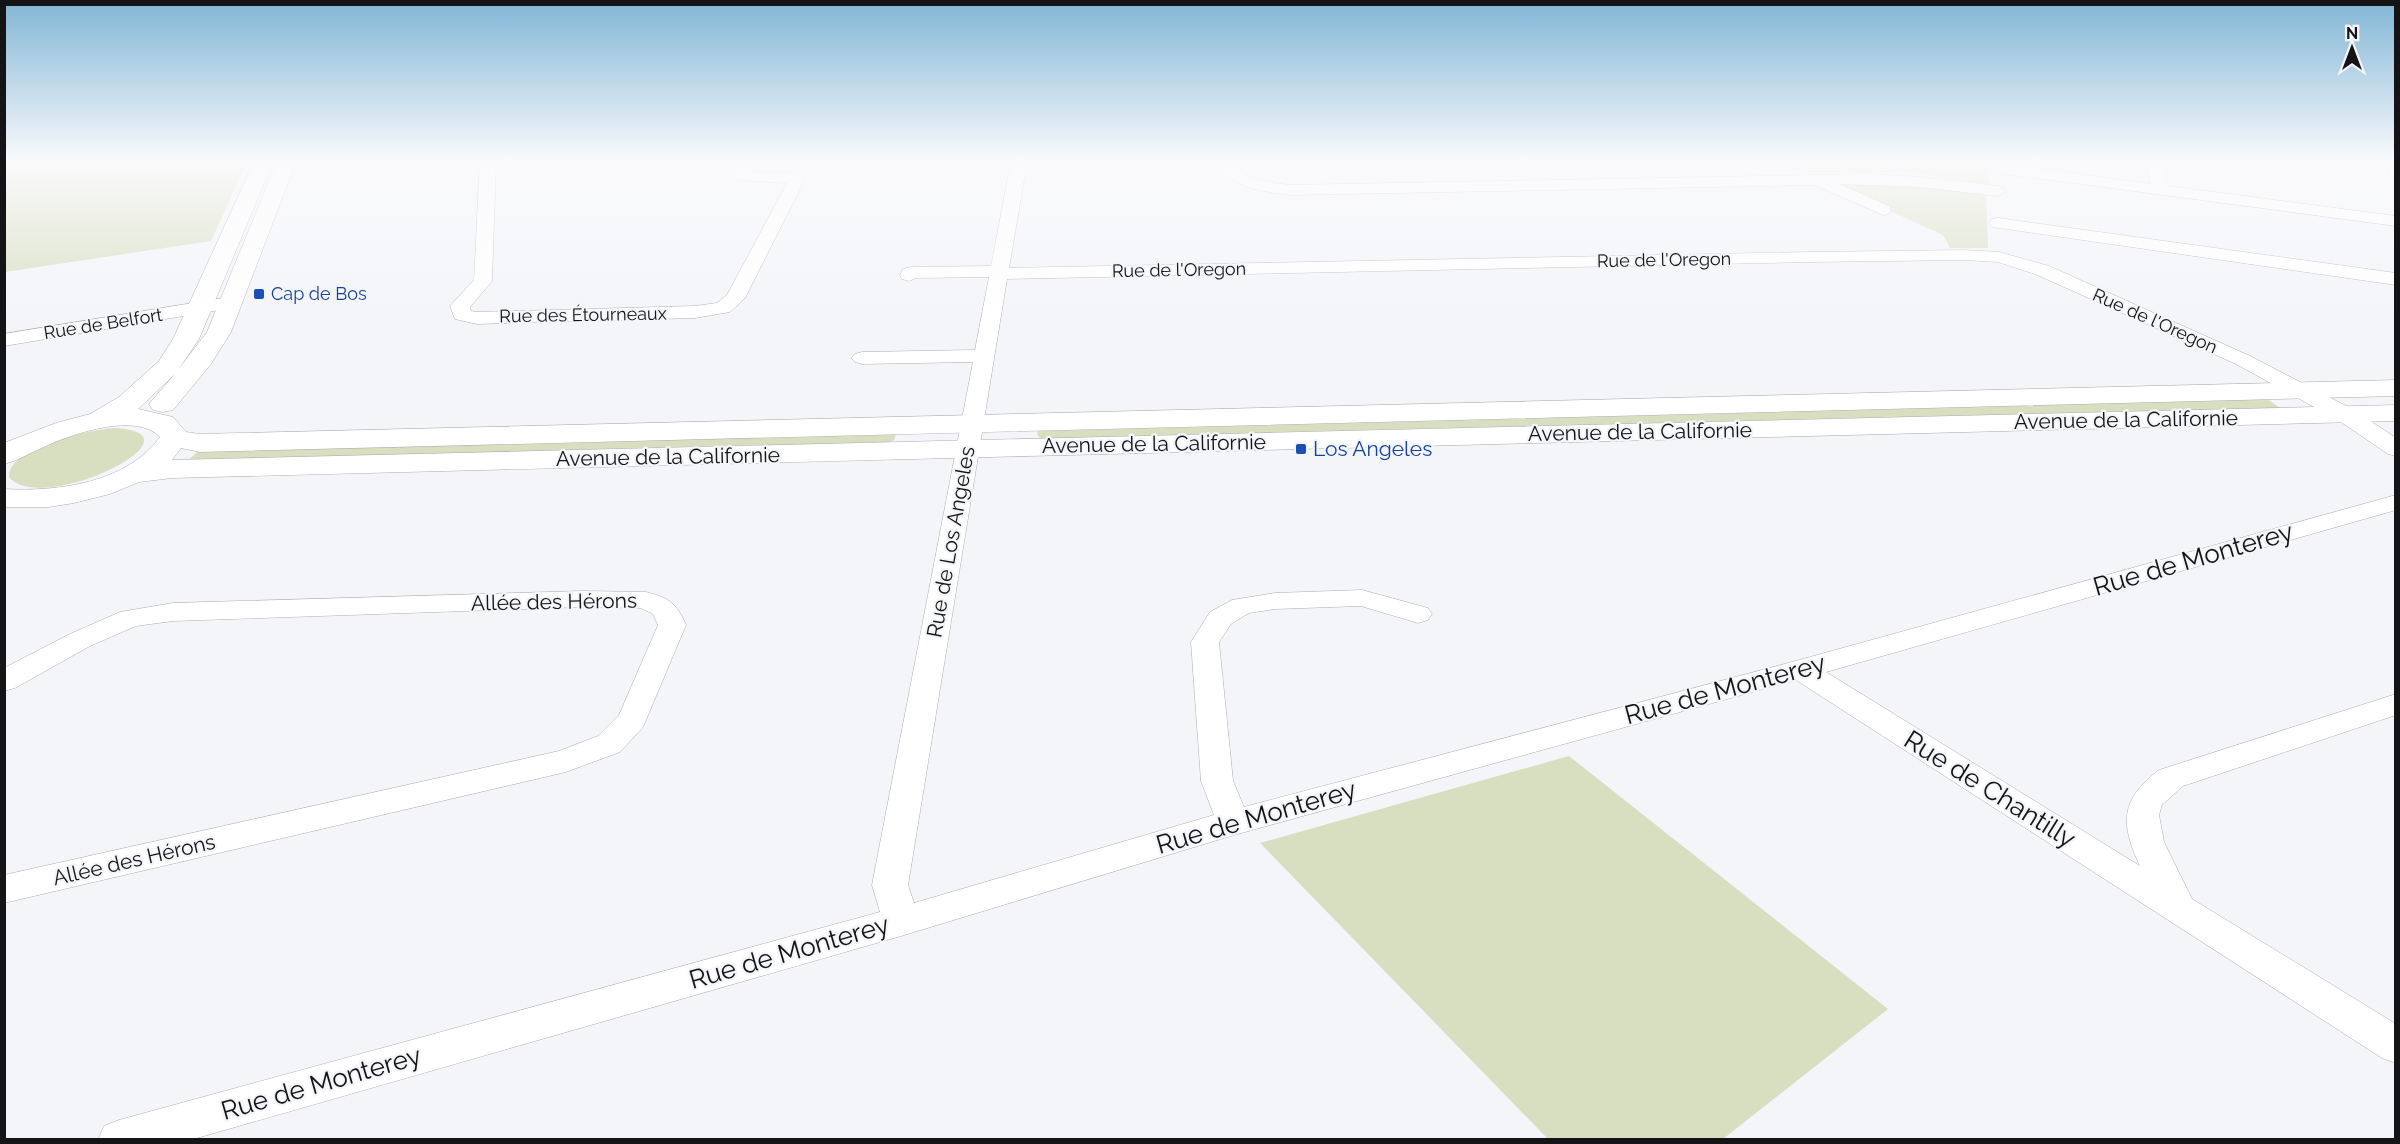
<svg xmlns="http://www.w3.org/2000/svg" width="2400" height="1144" viewBox="0 0 2400 1144" font-family="Raleway,sans-serif">
  <rect width="100%" height="100%" fill="#f3f5f9"/>
  <g fill="#d8dfc1">
    <polygon points="18,162 72,162 64,169 181,162 247,162 211,241 5,272 5,170"/>
    <polygon points="1781,162 1988,162 1989,185 1909,172 1798,172"/>
    <polygon points="1860,183 1915,186 1986,194 1988,248 1950,248 1943,235 1833,185"/>
    <polygon points="2267,399 2283,410 1041,440 1037,434 1039,429"/>
    <path d="M114,428c98,5 -73,89 -105,49 -1,-31 81,-47 105,-49z"/>
    <polygon points="896,434 894,440 888,443 184,464 203,447"/>
    <polygon points="1569,756 1888,1009 1723,1139 1548,1139 1260,843"/>
  </g>
  <g fill="none" stroke-linecap="round" stroke-linejoin="round">
    <defs>
      <g id="street">
        <polygon points="480,162 496,162 492,281 470,307 471,311 477,312 695,306 717,303 727,295 787,183 739,180 733,174 740,162 756,162 750,172 795,173 801,175 804,181 745,298 730,312 695,318 477,324 455,319 450,306 474,280"/>
        <path d="M1011,162h16l-18,106 802,-16 153,-2 35,2 50,14 201,90 104,54 42,28v18l-8,-2 -50,-34 -102,-56 -201,-90 -37,-12 -34,-2 -153,2 -804,17 -99,606 6,18 300,-88 -13,-34 -10,-139 19,-30 22,-12 43,-7 87,-3 66,18 4,6 -4,6 -10,3 -57,-17 -86,3 -26,4 -18,11 -12,18 14,139 11,26 548,-145 604,-167v15l-570,162 314,194c-20,-43 -20,-66 19,-96l237,-76v21l-213,71 -21,19 -3,10 5,27 28,57 204,125v39l-14,-5 -586,-378 -562,155 -333,101 -711,204h-92l6,-14 15,-6 761,-208 -8,-27 101,-523 -111,2 -7,-2 -4,-4 4,-4 7,-2 113,-2 14,-73 -73,1 -7,3 -7,-2 -2,-4 3,-6 7,-2 81,-1z"/>
        <path d="M1217,162h16c10,19 38,20 56,23l578,-11 53,3 78,9 8,5 -8,5 -78,-9 -81,-3 50,22 2,4 -2,4 -6,1 -68,-30 -526,10c-26,-4 -59,-6 -72,-33z"/>
        <polygon points="2146,162 2162,162 2168,186 2396,216 2396,226 1998,173 1990,168 1998,163 2151,184"/>
        <polygon points="2396,168 2396,178 2389,176 2387,173 2389,170"/>
        <polygon points="1998,218 2396,273 2396,285 1992,227 1989,223 1992,219"/>
        <polygon points="230,297 237,299 240,303 237,307 4,346 4,334"/>
        <path d="M583,591l63,1c24,6 30,11 40,33l-43,102 -23,25 -54,20 -562,131v-28l555,-124 39,-15 21,-21 39,-90 -5,-11 -12,-6 -58,-1 -410,14 -37,5 -46,20 -75,42 -11,3v-23l66,-34 50,-22 53,-9z"/>
      </g>
      <path id="secondary" d="M254,162h19l-74,177 -21,31 29,-38 70,-170h19l-65,170 -20,32 -38,46 -10,2 -10,-2 -4,-6 26,-30 -37,35 35,8 13,15 14,2 2196,-54v16l-2196,56 -19,-4 -9,12 2224,-55v16l-2224,57 -33,4 -29,12 -36,9 -25,4h-45v-18c54,3 123,-6 156,-52 -23,-25 -85,-4 -112,8 -15,6 -28,15 -44,19v-21l52,-20 34,-9 29,-17 40,-36 14,-22z"/>
    </defs>
    <use href="#street" stroke="#abadb1" stroke-width="1"/>
    <use href="#secondary" stroke="#abadb1" stroke-width="1"/>
    <use href="#street" fill="#fff" fill-rule="evenodd"/>
    <use href="#secondary" fill="#fff" fill-rule="evenodd"/>
  </g>
  <linearGradient id="sky" x2="0" y2="1"><stop stop-color="#81b5d6"/><stop offset="0.5" stop-color="#fafafc"/><stop offset="1" stop-color="#fafafc" stop-opacity="0"/></linearGradient>
  <rect width="2400" height="323" fill="url(#sky)"/>
  <g fill="#1a4fb4" stroke="#f3f5f9" stroke-width="2">
    <rect x="253" y="288" width="12" height="12" rx="3"/>
    <rect x="1295" y="443" width="12" height="12" rx="3"/>
  </g>
  <g text-anchor="middle" stroke-width="4.5" stroke-linejoin="round" paint-order="stroke">
    <g font-size="18" fill="#141416" stroke="#f3f5f9">
      <text transform="translate(1664 260) rotate(-1)" y="6">Rue de l'Oregon</text>
      <text transform="translate(1179 270) rotate(-1)" y="6">Rue de l'Oregon</text>
      <text transform="translate(583 315) rotate(-1)" y="6">Rue des Étourneaux</text>
      <text transform="translate(2155 321) rotate(24)" y="6">Rue de l'Oregon</text>
      <text transform="translate(103 324) rotate(-9)" y="6">Rue de Belfort</text>
    </g>
    <g font-size="18" fill="#164399" stroke="#f3f5f9" text-anchor="start">
      <text x="271" y="300">Cap de Bos</text>
    </g>
    <g font-size="21" fill="#141416" stroke="#f3f5f9">
      <text transform="translate(2126 420) rotate(-1)" y="7">Avenue de la Californie</text>
      <text transform="translate(1640 432) rotate(-1)" y="7">Avenue de la Californie</text>
      <text transform="translate(1154 444) rotate(-1)" y="7">Avenue de la Californie</text>
      <text transform="translate(668 457) rotate(-1)" y="7">Avenue de la Californie</text>
      <text transform="translate(951 542) rotate(-80)" y="7">Rue de Los Angeles</text>
      <text transform="translate(554 602) rotate(-1)" y="7">Allée des Hérons</text>
      <text transform="translate(134 860) rotate(-13)" y="7">Allée des Hérons</text>
    </g>
    <g font-size="21" fill="#164399" stroke="#f3f5f9" text-anchor="start">
      <text x="1313" y="456">Los Angeles</text>
    </g>
    <g font-size="26" fill="#141416" stroke="#f3f5f9">
      <text transform="translate(2193 559) rotate(-16)" y="9">Rue de Monterey</text>
      <text transform="translate(1725 689) rotate(-15)" y="9">Rue de Monterey</text>
      <text transform="translate(1990 789) rotate(32)" y="9">Rue de Chantilly</text>
      <text transform="translate(1256 817) rotate(-16)" y="9">Rue de Monterey</text>
      <text transform="translate(789 952) rotate(-16)" y="9">Rue de Monterey</text>
      <text transform="translate(321 1083) rotate(-16)" y="9">Rue de Monterey</text>
    </g>
  </g>
  <rect width="2400" height="1144" fill="none" stroke="#141416" stroke-width="12"/>
  <g transform="translate(2352 48)" stroke="#f3f5f9" stroke-width="4.5" paint-order="stroke">
  <path d="M0-4.5L10 22L0 15L-10 22Z" fill="#141416"/>
  <text y="-9" font-size="16" font-weight="bold" text-anchor="middle" fill="#141416">N</text>
  </g>
</svg>
